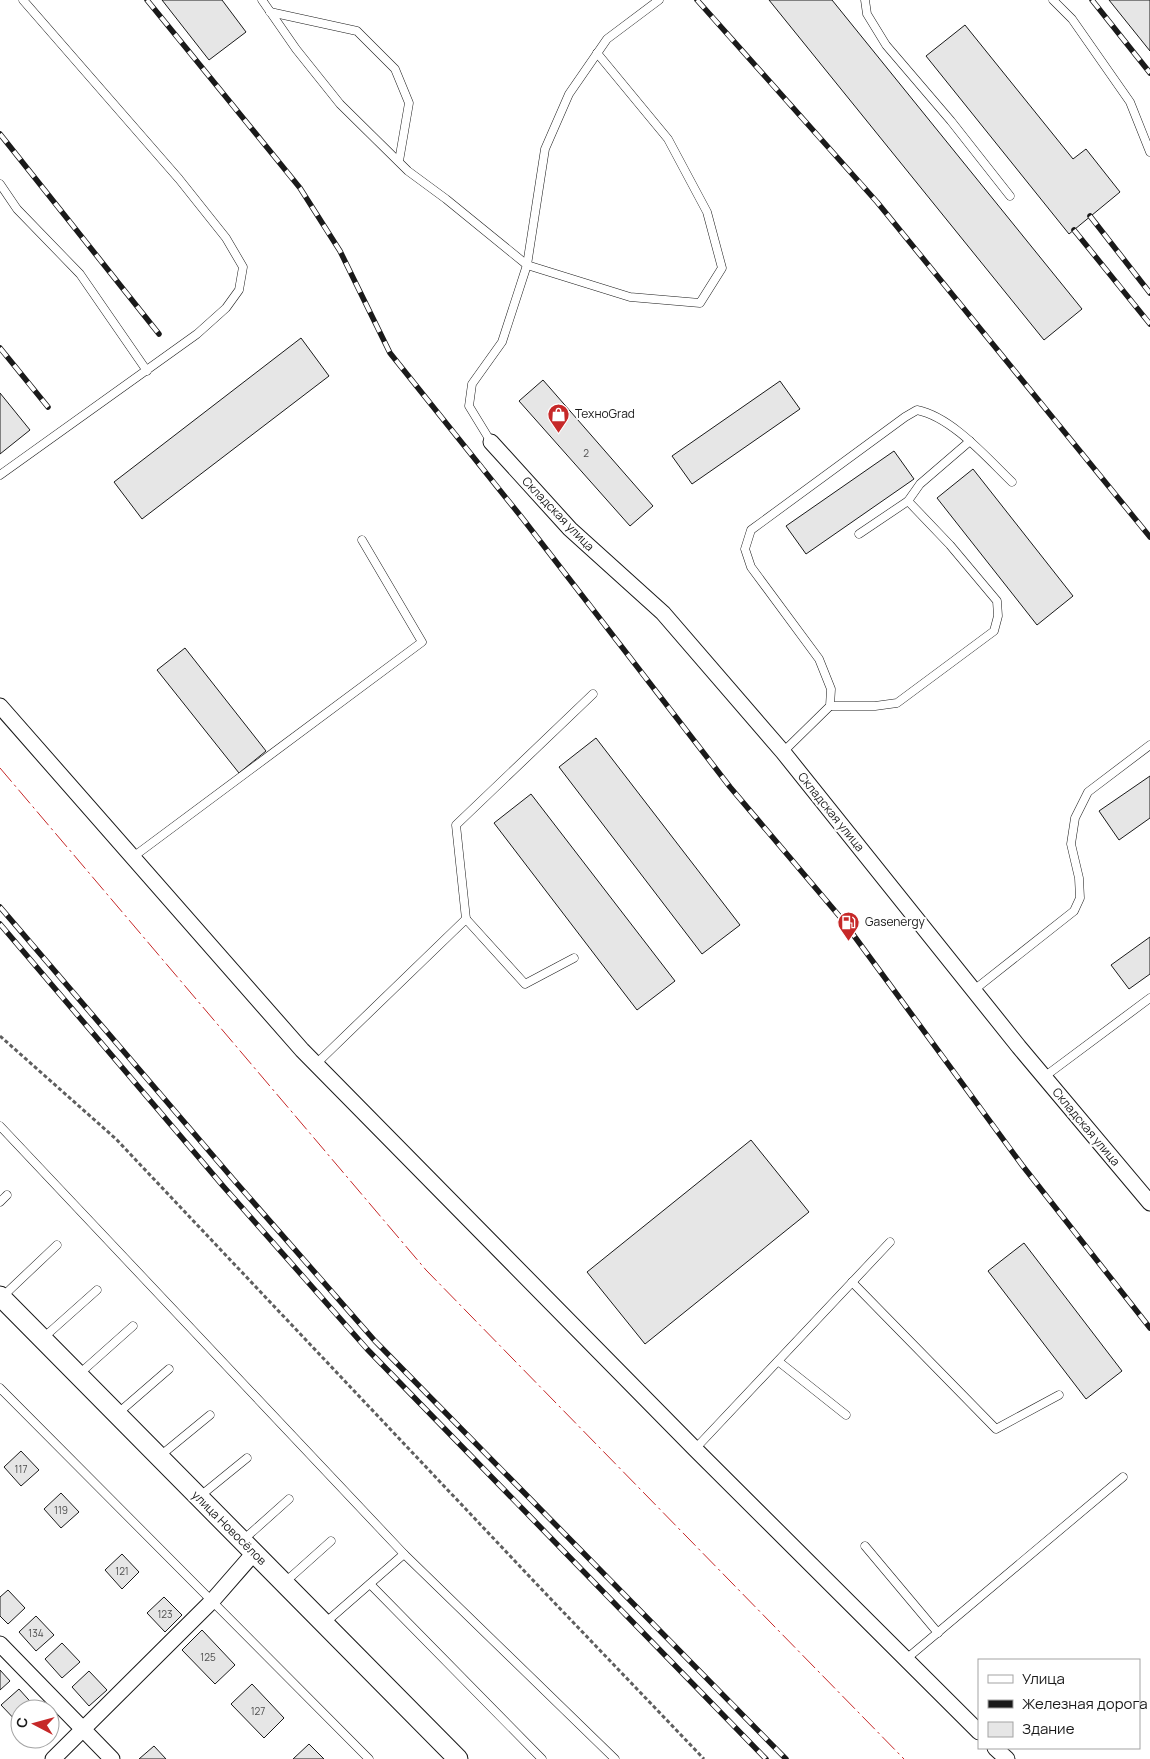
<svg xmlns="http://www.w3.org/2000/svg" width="1150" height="1759" viewBox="0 0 1150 1759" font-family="Manrope,sans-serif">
  <rect width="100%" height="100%" fill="#fff"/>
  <g fill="#e6e6e6" stroke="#1a1a1a">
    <polygon points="162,0 222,0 246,32 209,60"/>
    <polygon points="769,0 832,0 1082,309 1044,340"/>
    <polygon points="1109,0 1150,0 1150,51"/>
    <polygon points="965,25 1073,159 1086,149 1120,192 1069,234 926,56"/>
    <polygon points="301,338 329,376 142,519 114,482"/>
    <polygon points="543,380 653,506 630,526 519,401"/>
    <polygon points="780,381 800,409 692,484 672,456"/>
    <polygon points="0,393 30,430 0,454"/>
    <polygon points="894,451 914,479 806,554 786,526"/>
    <polygon points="973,469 1073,596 1037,625 937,498"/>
    <polygon points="185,648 266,751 239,773 157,670"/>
    <polygon points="596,738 740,925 702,954 559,767"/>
    <polygon points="1150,776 1150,818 1119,840 1099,811"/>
    <polygon points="531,794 675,981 637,1010 494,823"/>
    <polygon points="1150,937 1150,974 1129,989 1111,965"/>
    <polygon points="751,1140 809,1212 645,1344 587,1272"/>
    <polygon points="1024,1243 1122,1371 1086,1399 988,1271"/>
    <polygon points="21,1451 39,1470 21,1486 4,1467"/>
    <polygon points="61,1493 79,1512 61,1528 44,1509"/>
    <polygon points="122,1554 139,1572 122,1589 105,1570"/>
    <polygon points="8,1590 25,1608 8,1624 0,1616 0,1597"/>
    <polygon points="164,1597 182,1615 165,1632 147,1613"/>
    <polygon points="36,1616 54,1635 36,1651 19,1632"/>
    <polygon points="202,1630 235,1665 215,1684 182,1650"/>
    <polygon points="62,1643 80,1662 62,1678 45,1659"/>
    <polygon points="0,1670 10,1681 0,1690"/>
    <polygon points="89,1671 107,1690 89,1706 72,1687"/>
    <polygon points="252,1684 284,1718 264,1738 231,1704"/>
    <polygon points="19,1689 36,1708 20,1709 19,1724 1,1705"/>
    <polygon points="309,1744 324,1759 293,1759"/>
    <polygon points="154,1746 166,1759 139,1759"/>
  </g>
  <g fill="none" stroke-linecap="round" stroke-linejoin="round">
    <defs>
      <g id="service">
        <polyline points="262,0 296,49 340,104 408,171 446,199 527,265 630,297 700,303 722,268 707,212 668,139 597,53"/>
        <polyline points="865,0 867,14 886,45 951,121 1010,196"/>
        <polyline points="1053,0 1072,19 1130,102 1150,152"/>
        <polyline points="270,12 357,31 395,69 409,103 399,161"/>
        <polyline points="0,184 17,209 80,274 147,371"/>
        <polyline points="491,442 469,406 472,384 502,342 527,265 545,149 569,94 607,39 659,0"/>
        <polyline points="0,475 197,334 226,308 239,290 243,267 226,238 179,179 23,0"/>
        <polyline points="859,534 908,501"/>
        <polyline points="830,706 875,706 897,703 994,631 998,616 997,601 950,545 908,501 920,484 970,441"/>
        <path d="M783,752l47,-46 1,-17 -12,-30 -68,-92 -6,-18 6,-19 154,-113 12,-7c35,7 70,48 95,72"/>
        <polyline points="133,857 422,642 362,540"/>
        <polyline points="466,919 456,825 593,694"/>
        <polyline points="974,990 1074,911 1080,898 1079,878 1071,844 1075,818 1088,792 1150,745"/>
        <polyline points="316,1064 466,919 525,984 574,958"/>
        <polyline points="1044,1077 1150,998"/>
        <polyline points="0,1126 404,1554 325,1623"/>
        <polyline points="0,1202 7,1195"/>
        <polyline points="852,1282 996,1429 1059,1395"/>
        <polyline points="1,1298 57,1245"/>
        <polyline points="42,1339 97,1290"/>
        <polyline points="778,1361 846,1415"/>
        <polyline points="78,1375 133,1326"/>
        <polyline points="0,1388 369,1759"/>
        <polyline points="117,1414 169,1369"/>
        <polyline points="695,1449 890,1242"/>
        <polyline points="160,1456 210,1415"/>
        <polyline points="199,1497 247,1458"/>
        <polyline points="242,1541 289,1499"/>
        <polyline points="865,1546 938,1633"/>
        <polyline points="404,1554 615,1759"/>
        <polyline points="284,1583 331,1541"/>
        <polyline points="370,1584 542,1759"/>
        <polyline points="905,1660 1123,1477"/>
      </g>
      <g id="minor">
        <polyline points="491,442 570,529 663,613 783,752 1019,1047 1150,1203"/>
        <polyline points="0,706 302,1050 695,1449 979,1732"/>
        <polyline points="0,1644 112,1759"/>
        <polyline points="995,1748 1007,1759"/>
        <polyline points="53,1759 213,1600 254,1553"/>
      </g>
      <polyline id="tertiary" points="0,1296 458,1759"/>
    </defs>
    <use href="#service" stroke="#1a1a1a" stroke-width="9"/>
    <use href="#minor" stroke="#1a1a1a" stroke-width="17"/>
    <use href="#tertiary" stroke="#1a1a1a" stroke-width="21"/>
    <polyline stroke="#5f5f5f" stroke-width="3" stroke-dasharray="4 2.5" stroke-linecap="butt" points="0,1036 116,1139 547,1595 704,1759"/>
    <use href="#service" stroke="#fff" stroke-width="8"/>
    <use href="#minor" stroke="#fff" stroke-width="15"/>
    <use href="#tertiary" stroke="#fff" stroke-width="19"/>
    <defs>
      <g id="rail">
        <polyline points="147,0 300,188 340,251 390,353 523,519 730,787 841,918 1022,1165 1150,1328"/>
        <polyline points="697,0 877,202 1150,537"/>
        <polyline points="1092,0 1150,73"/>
        <polyline points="0,134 159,334"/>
        <polyline points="1090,216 1150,293"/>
        <polyline points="1074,230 1150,324"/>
        <polyline points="0,348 48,407"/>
        <polyline points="0,907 233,1179 375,1341 786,1759"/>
        <polyline points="0,924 223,1186 367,1349 766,1759"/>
      </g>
    </defs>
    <use href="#rail" stroke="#1a1a1a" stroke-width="5.5"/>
    <use href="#rail" stroke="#fff" stroke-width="4" stroke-dasharray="11" stroke-linecap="butt"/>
    <polyline stroke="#c62828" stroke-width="1" stroke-dasharray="18 4 2.5 4" stroke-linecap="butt" points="0,768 426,1270 904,1759"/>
  </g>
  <defs>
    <symbol id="shop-pin" viewBox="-11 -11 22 30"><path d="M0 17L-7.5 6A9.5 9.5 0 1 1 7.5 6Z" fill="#c62828" stroke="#fff"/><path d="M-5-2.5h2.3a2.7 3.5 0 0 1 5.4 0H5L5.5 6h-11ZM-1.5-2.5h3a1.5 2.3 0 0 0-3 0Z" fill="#fff"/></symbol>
    <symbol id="fuel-pin" viewBox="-11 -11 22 30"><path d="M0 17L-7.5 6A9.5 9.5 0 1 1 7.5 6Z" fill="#c62828" stroke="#fff"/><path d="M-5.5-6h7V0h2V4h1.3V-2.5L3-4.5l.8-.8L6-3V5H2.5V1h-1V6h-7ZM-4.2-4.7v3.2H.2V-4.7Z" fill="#fff"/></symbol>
  </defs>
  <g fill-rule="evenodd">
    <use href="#shop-pin" x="546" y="402" width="25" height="34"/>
    <use href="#fuel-pin" x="836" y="910" width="25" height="34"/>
  </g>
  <g text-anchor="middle" stroke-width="4" stroke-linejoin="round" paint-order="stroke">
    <g font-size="10" fill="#4d4d4d">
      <text x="586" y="457">2</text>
      <text x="21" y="1473">117</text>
      <text x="61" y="1514">119</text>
      <text x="122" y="1575">121</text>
      <text x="165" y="1618">123</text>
      <text x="36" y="1637">134</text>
      <text x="208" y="1661">125</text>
      <text x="258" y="1715">127</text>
    </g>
    <g font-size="12" fill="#1a1a1a" stroke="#fff" text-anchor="start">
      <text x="575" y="418">ТехноGrad</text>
      <text x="865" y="926">Gasenergy</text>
    </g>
    <g font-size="12" fill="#1a1a1a" stroke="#fff">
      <text transform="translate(558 514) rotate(46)" y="4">Складская улица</text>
      <text transform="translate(831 812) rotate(51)" y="4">Складская улица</text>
      <text transform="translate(1086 1127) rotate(50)" y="4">Складская улица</text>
      <text transform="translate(229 1528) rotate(45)" y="4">улица Новосёлов</text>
    </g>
  </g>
  <rect x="978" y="1659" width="162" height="90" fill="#ffffff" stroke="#a3a3a3"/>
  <rect x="988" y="1675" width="25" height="8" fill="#ffffff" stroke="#a3a3a3"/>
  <text x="1022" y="1684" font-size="15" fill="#1a1a1a">Улица</text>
  <rect x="988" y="1700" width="25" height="8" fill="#1a1a1a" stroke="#a3a3a3"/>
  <text x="1022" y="1709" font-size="15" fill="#1a1a1a">Железная дорога</text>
  <rect x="988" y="1722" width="25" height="15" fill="#e6e6e6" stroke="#a3a3a3"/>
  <text x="1022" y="1734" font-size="15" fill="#1a1a1a">Здание</text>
  <g transform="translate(35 1724) rotate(276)"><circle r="24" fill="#ffffff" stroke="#a3a3a3"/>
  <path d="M0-4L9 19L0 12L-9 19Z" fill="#c62828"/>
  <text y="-8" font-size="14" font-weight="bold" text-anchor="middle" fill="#1a1a1a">С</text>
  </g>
</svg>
